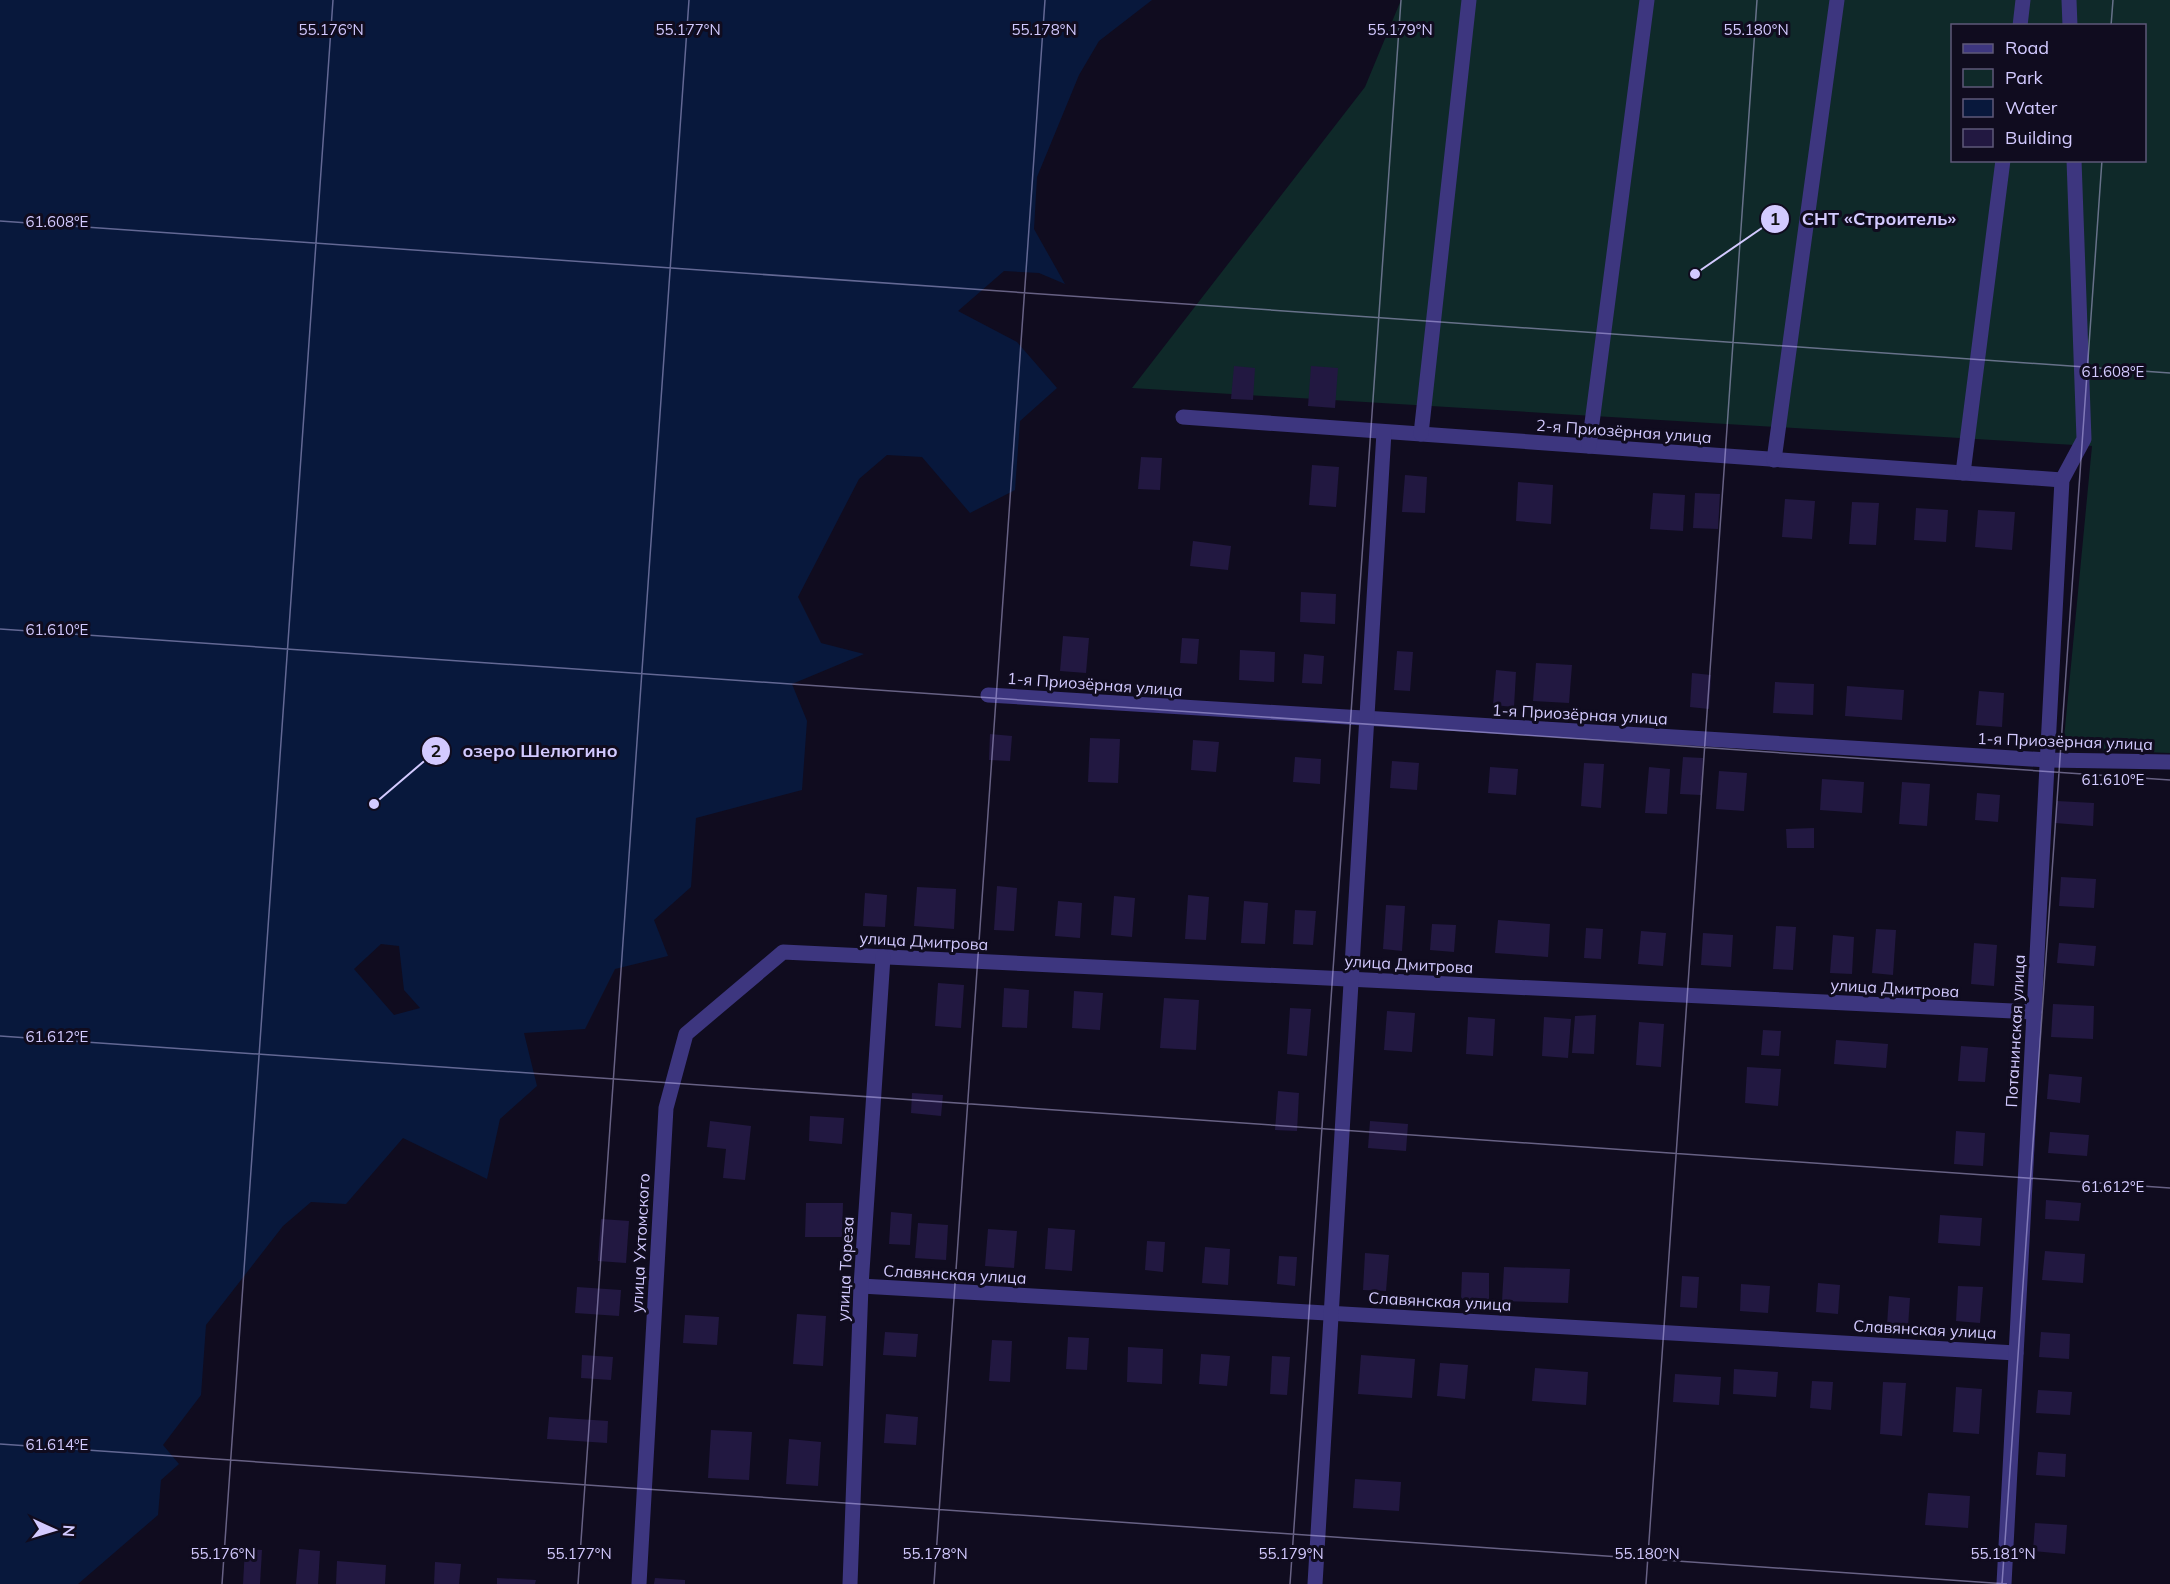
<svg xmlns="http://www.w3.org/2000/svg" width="2170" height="1584" viewBox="0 0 2170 1584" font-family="Mulish,sans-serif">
  <rect width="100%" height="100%" fill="#100c1f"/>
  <path fill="#0f2929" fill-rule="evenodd" d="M1401,0h769v753l-107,-4 29,-303 -960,-58 233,-301zM1952,26h192v134h-192z"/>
  <path fill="#08183c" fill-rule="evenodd" d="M0,0h1152l-53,41 -20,34 -42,102 -3,52 31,55 -26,-11 -35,-2 -46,40 59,31 40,46 -37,33 -5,69 -45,23 -48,-56 -35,-2 -28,24 -61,118 23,46 43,11 -72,30 15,37 -5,69 -106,28 -5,69 -37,33 14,36 -53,13 -30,60 -61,4 13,53 -37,33 -13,60 -84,-41 -57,66 -35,-2 -28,24 -77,99 -5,70 -38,50 16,19 -18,16 -3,35 -80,69h-78zM381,944l18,2 5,44 16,18 -26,7 -40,-46z"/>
  <g fill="#221841">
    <polygon points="1234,366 1255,368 1253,400 1231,399"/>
    <polygon points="1311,366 1338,368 1335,408 1308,406"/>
    <polygon points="1141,457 1162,458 1160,490 1138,489"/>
    <polygon points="1312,465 1339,467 1336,507 1309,505"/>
    <polygon points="1405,475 1427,477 1425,513 1402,512"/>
    <polygon points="1518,482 1553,485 1551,524 1516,521"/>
    <polygon points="1653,493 1685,495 1683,531 1650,529"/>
    <polygon points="1695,493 1720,494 1718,529 1693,528"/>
    <polygon points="1785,499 1815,501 1812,539 1782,537"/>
    <polygon points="1852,502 1879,503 1876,545 1849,544"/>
    <polygon points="1916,508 1948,510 1946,542 1914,540"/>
    <polygon points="1978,510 2015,512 2012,550 1975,547"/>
    <polygon points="1193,541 1231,546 1228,570 1190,566"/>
    <polygon points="1301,592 1336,594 1335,624 1300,622"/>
    <polygon points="1063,636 1089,638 1086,673 1060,671"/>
    <polygon points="1182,638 1199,639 1197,664 1180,663"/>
    <polygon points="1240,650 1275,652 1274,682 1239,680"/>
    <polygon points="1397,651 1413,652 1410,691 1394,690"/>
    <polygon points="1304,654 1324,656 1322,684 1302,683"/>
    <polygon points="1536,663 1572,665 1569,703 1533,701"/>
    <polygon points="1496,670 1516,672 1514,707 1493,705"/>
    <polygon points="1692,673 1711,675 1709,709 1690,707"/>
    <polygon points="1775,682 1814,684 1813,715 1773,713"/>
    <polygon points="1847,686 1904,690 1902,720 1845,716"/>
    <polygon points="1979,691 2004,693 2002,727 1976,725"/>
    <polygon points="990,734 1012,736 1010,761 989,760"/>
    <polygon points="1090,738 1120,739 1118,783 1088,782"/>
    <polygon points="1193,740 1219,742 1216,772 1191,770"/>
    <polygon points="1295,757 1321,759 1320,784 1293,782"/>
    <polygon points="1683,757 1703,758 1701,795 1680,794"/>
    <polygon points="1392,761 1419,763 1417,790 1390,788"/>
    <polygon points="1584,763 1604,764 1601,808 1581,806"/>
    <polygon points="1490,767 1518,769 1516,795 1488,793"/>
    <polygon points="1649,767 1670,769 1667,814 1645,813"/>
    <polygon points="1719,771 1747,773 1744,811 1716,809"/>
    <polygon points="1822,779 1864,782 1862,813 1820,810"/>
    <polygon points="1902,782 1930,784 1927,826 1899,824"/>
    <polygon points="1977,793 2000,795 1998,822 1975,820"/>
    <polygon points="2057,801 2094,803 2093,826 2055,823"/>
    <polygon points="1814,828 1814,848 1787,848 1786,829"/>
    <polygon points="2061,877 2096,879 2094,908 2059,906"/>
    <polygon points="997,886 1017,888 1014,931 994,930"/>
    <polygon points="917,887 956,889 954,929 914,926"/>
    <polygon points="865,893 887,895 885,927 863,926"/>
    <polygon points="1188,895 1209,897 1206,940 1185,939"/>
    <polygon points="1114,896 1135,898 1132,937 1111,935"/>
    <polygon points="1058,901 1082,903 1080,938 1055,936"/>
    <polygon points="1244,901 1268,903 1265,944 1241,943"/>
    <polygon points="1386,905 1405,906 1402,951 1383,949"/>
    <polygon points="1295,910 1316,911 1313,945 1293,944"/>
    <polygon points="1498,920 1550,924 1548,957 1495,953"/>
    <polygon points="1432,924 1456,925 1454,952 1430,950"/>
    <polygon points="1776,926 1796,927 1793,970 1773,969"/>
    <polygon points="1586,928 1603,929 1601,959 1584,958"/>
    <polygon points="1876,929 1896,930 1893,975 1872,973"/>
    <polygon points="1641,931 1666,933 1663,966 1638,964"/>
    <polygon points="1703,933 1733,935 1731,967 1701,965"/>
    <polygon points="1833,935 1854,937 1852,974 1830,973"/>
    <polygon points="1974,943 1997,945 1994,986 1971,984"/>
    <polygon points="2059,943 2096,946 2094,966 2057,963"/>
    <polygon points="938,983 964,985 961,1028 935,1026"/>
    <polygon points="1004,988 1029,990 1027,1028 1002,1027"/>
    <polygon points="1074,991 1103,993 1100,1030 1072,1028"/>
    <polygon points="1164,998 1199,1000 1196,1050 1160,1048"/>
    <polygon points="2053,1004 2094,1006 2093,1039 2051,1037"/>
    <polygon points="1290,1008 1311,1009 1307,1056 1287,1054"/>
    <polygon points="1387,1011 1415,1013 1412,1052 1384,1050"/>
    <polygon points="1596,1015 1594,1054 1572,1053 1575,1016"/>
    <polygon points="1468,1017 1495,1019 1493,1056 1466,1054"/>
    <polygon points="1544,1017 1571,1019 1568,1058 1542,1056"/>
    <polygon points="1639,1022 1664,1024 1661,1067 1636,1065"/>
    <polygon points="1763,1030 1781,1031 1779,1056 1761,1055"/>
    <polygon points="1836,1040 1888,1044 1886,1068 1834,1064"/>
    <polygon points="1961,1046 1988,1048 1985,1082 1958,1081"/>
    <polygon points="1747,1067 1781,1069 1778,1106 1745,1103"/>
    <polygon points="2049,1074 2082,1077 2080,1103 2047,1099"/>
    <polygon points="1278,1091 1299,1093 1297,1131 1275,1130"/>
    <polygon points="912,1093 943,1095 941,1116 911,1113"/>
    <polygon points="810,1116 844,1118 842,1144 809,1141"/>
    <polygon points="710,1121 751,1126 745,1180 723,1178 726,1149 707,1147"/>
    <polygon points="1370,1121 1408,1124 1406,1151 1368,1148"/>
    <polygon points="1956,1131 1985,1133 1983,1166 1954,1164"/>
    <polygon points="2050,1132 2089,1135 2087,1156 2048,1153"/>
    <polygon points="2046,1200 2081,1203 2079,1221 2045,1219"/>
    <polygon points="806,1203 843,1203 842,1237 805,1237"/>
    <polygon points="891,1212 912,1214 910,1245 889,1244"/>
    <polygon points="1940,1215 1982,1218 1980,1246 1938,1243"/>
    <polygon points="601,1219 629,1221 626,1263 598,1261"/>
    <polygon points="918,1223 948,1225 946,1260 915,1258"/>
    <polygon points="1048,1228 1075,1230 1072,1271 1045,1269"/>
    <polygon points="988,1229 1017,1231 1014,1268 985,1266"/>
    <polygon points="1147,1241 1165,1242 1163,1272 1145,1270"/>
    <polygon points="1205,1247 1230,1249 1228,1285 1202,1283"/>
    <polygon points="2045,1251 2085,1254 2083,1283 2042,1280"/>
    <polygon points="1365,1253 1389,1255 1386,1291 1363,1290"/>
    <polygon points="1279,1256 1297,1257 1295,1286 1277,1284"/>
    <polygon points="1504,1267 1570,1269 1568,1303 1502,1301"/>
    <polygon points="1462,1272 1489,1273 1489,1300 1461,1299"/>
    <polygon points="1682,1276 1699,1277 1697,1308 1680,1307"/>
    <polygon points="1818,1283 1840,1285 1838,1314 1816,1312"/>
    <polygon points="1741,1284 1770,1286 1768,1313 1740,1311"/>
    <polygon points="1958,1286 1983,1287 1980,1323 1956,1321"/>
    <polygon points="577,1287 621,1290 619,1316 575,1313"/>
    <polygon points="1889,1296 1910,1298 1908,1327 1887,1325"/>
    <polygon points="797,1314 826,1316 823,1366 793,1364"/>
    <polygon points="685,1315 719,1317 717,1345 683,1343"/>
    <polygon points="885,1332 918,1334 916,1357 883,1355"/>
    <polygon points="2041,1332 2070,1334 2069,1359 2039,1357"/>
    <polygon points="1068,1337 1089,1338 1087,1370 1066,1369"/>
    <polygon points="992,1340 1012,1341 1010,1382 989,1381"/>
    <polygon points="1128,1347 1163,1349 1162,1384 1127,1382"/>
    <polygon points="1201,1354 1230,1356 1227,1386 1199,1384"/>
    <polygon points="582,1355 613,1357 611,1380 581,1378"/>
    <polygon points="1361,1355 1415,1359 1412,1398 1358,1394"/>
    <polygon points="1272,1356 1290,1357 1287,1395 1270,1394"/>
    <polygon points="1440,1363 1468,1365 1465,1399 1437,1396"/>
    <polygon points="1535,1368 1588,1372 1586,1405 1532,1401"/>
    <polygon points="1734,1369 1778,1372 1776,1397 1733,1394"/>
    <polygon points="1675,1374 1721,1377 1719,1405 1673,1402"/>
    <polygon points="1812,1381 1833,1382 1831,1410 1810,1408"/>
    <polygon points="1883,1382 1906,1383 1902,1436 1880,1434"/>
    <polygon points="1956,1387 1982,1389 1979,1434 1953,1432"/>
    <polygon points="2038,1390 2072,1392 2070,1415 2036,1413"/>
    <polygon points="886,1414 918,1417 916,1445 884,1443"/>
    <polygon points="549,1417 608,1421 607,1443 547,1439"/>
    <polygon points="711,1430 752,1432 749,1480 708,1478"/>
    <polygon points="789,1439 821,1442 818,1486 786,1484"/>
    <polygon points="2038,1452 2066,1454 2065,1477 2036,1475"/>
    <polygon points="1355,1479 1401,1482 1399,1511 1353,1508"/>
    <polygon points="1928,1493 1970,1496 1968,1528 1925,1525"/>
    <polygon points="2035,1523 2067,1525 2065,1554 2033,1551"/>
    <polygon points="245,1549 262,1550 260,1584 243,1584"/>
    <polygon points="299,1549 320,1551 318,1584 296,1584"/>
    <polygon points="337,1561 386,1565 385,1584 336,1584"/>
    <polygon points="435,1562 461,1564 459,1584 434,1584"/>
    <polygon points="497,1578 536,1580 535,1584 497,1584"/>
    <polygon points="655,1578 685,1580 685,1584 654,1584"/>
  </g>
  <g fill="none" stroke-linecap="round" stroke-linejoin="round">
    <g stroke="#3d367f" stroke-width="15">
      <polyline points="2069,0 2070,26"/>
      <polyline points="2020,26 2023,0"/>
      <polyline points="1183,417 2062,480"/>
      <polyline points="1421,434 1469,0"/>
      <polyline points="1589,446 1647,0"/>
      <polyline points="1774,460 1837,0"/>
      <polyline points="1963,473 2003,160"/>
      <polyline points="988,695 2048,760 2170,762"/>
      <polyline points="861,1286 2016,1353"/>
      <polyline points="639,1584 666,1108 686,1034 783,952 2034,1012"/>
      <polyline points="850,1584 861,1286 883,957"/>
      <polyline points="1315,1584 1384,432"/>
      <polyline points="2004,1584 2062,480 2084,439 2074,160"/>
    </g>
  </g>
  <path fill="none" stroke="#d3caff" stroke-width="1.5" stroke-opacity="0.45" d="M2111,26l2,-26M0,221l2170,152M0,629l2170,151M0,1036l2170,152M0,1444l2007,140M222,1584l111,-1584M578,1584l111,-1584M934,1584l111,-1584M1290,1584l111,-1584M1646,1584l111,-1584M2002,1584l100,-1424"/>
  <g text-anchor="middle" stroke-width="6" stroke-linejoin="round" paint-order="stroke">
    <g font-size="16" fill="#d3caff" stroke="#100c1f">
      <text transform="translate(1624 431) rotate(4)" y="6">2-я Приозёрная улица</text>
      <text transform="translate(1095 684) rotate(4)" y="6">1-я Приозёрная улица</text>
      <text transform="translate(1580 714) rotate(3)" y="6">1-я Приозёрная улица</text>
      <text transform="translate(2065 741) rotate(2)" y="6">1-я Приозёрная улица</text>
      <text transform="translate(924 941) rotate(3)" y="6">улица Дмитрова</text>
      <text transform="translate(1409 964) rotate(3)" y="6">улица Дмитрова</text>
      <text transform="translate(1895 988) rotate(3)" y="6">улица Дмитрова</text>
      <text transform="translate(2015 1031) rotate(-87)" y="6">Потанинская улица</text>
      <text transform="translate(640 1243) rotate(-87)" y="6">улица Ухтомского</text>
      <text transform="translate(845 1269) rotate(-87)" y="6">улица Тореза</text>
      <text transform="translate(955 1274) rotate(3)" y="6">Славянская улица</text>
      <text transform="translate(1440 1301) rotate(3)" y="6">Славянская улица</text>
      <text transform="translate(1925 1329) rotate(3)" y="6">Славянская улица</text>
    </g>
  </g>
  <g font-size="15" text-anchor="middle" fill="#d3caff" stroke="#100c1f" stroke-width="6" stroke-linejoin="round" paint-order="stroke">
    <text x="331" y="35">55.176°N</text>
    <text x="688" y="35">55.177°N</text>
    <text x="1044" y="35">55.178°N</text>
    <text x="1400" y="35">55.179°N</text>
    <text x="1756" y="35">55.180°N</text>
    <text x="57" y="227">61.608°E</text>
    <text x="2113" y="377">61.608°E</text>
    <text x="57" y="635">61.610°E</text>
    <text x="2113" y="785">61.610°E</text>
    <text x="57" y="1042">61.612°E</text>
    <text x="2113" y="1192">61.612°E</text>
    <text x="57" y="1450">61.614°E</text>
    <text x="223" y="1559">55.176°N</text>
    <text x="579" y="1559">55.177°N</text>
    <text x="935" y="1559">55.178°N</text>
    <text x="1291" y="1559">55.179°N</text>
    <text x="1647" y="1559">55.180°N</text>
    <text x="2003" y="1559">55.181°N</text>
  </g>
  <path fill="none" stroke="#d3caff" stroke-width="2" d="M1695 274L1775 219M374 804L436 751"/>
  <g fill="#d3caff" stroke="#100c1f" stroke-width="2">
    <circle cx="1695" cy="274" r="6"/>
    <circle cx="374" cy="804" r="6"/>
    <circle cx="1775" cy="219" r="15"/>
    <circle cx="436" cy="751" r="15"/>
  </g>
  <g font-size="18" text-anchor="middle" font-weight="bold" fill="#111">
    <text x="1775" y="225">1</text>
    <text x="436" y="757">2</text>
  </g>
  <g font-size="18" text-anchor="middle" font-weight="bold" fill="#d3caff" stroke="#100c1f" stroke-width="6" stroke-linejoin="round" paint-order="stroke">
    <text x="1879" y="225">СНТ «Строитель»</text>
    <text x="540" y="757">озеро Шелюгино</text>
  </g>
  <rect x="1951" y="24" width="195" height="138" fill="#100c1f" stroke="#5e5879" stroke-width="1.5"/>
  <rect x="1963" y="44" width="30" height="9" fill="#3d367f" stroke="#5e5879" stroke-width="1.5"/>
  <text x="2005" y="54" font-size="18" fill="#d3caff">Road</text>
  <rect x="1963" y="69" width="30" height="18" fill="#0f2929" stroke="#5e5879" stroke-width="1.5"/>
  <text x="2005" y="84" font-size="18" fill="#d3caff">Park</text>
  <rect x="1963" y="99" width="30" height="18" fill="#08183c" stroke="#5e5879" stroke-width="1.5"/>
  <text x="2005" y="114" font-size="18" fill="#d3caff">Water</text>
  <rect x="1963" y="129" width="30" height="18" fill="#221841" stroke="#5e5879" stroke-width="1.5"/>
  <text x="2005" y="144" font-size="18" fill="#d3caff">Building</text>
  <g transform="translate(54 1530) rotate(94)" stroke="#100c1f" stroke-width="4.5" paint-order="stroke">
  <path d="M0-4.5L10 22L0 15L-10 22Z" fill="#d3caff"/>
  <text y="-9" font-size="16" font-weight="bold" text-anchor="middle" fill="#d3caff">N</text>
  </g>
</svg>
